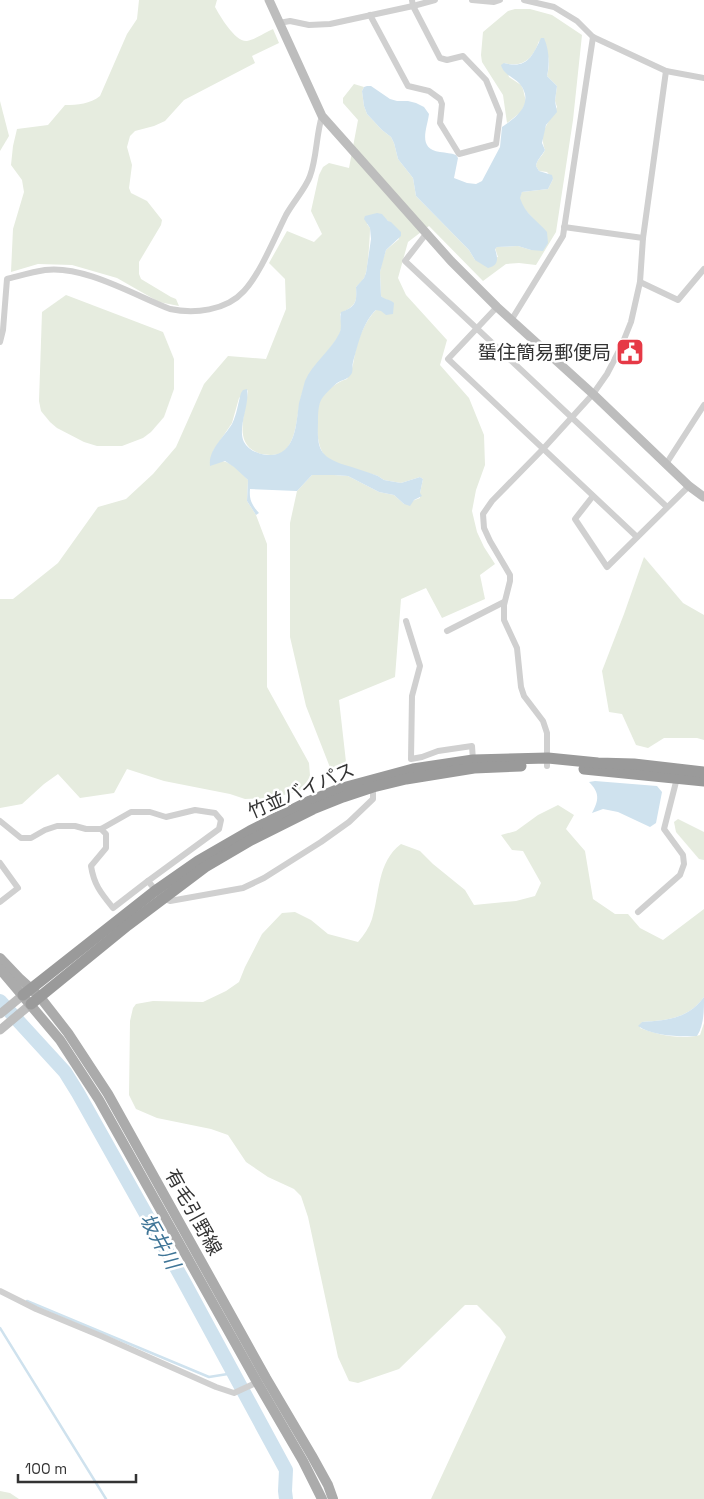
<svg xmlns="http://www.w3.org/2000/svg" width="704" height="1499" viewBox="0 0 704 1499" font-family="'Space Grotesk','Noto Sans JP',sans-serif">
  <rect width="100%" height="100%" fill="#fff"/>
  <g fill="#e6ecdf">
    <path d="M139,0h78l-2,7c5,9 20,35 32,34 7,-1 19,-9 26,-12l6,14 -27,13 3,7 -71,37 -19,21 -11,5 -19,5 -5,5 -3,11 5,18 -3,23 2,5 16,8 15,19 -1,5 -22,37v12l2,5 30,18 5,2 3,7 -20,-4 -42,-24 -45,-13 -34,-1 -27,8 2,-43 11,-37 -2,-12 -11,-15 2,-19 4,-17 31,-4 17,-20c13,0 25,-1 35,-9l27,-62 10,-15z"/>
    <path d="M515,9h15l22,6 30,20 -9,85 -17,112 -20,33 -17,-2 -13,1 -23,17 -54,-55 -21,16 -10,36 8,17 41,45 -7,25 29,33 15,37 1,30 -9,25 -4,21 5,21 7,15 11,17 -15,11 5,24 -43,19 -16,-30 -25,11 -6,78 -56,23 7,62 -7,8h-8l-25,-64 -16,-69v-114l7,-32 15,-16h22l14,1 31,16 15,3 10,9 16,-6v-5l3,-14 -3,-2 -19,6 -17,-3 -6,-4c-12,-4 -43,-11 -52,-19 -11,-10 -12,-48 -4,-60 6,-8 15,-15 25,-18 7,-11 6,-18 9,-30 3,-13 10,-29 20,-39h5l10,-9 -7,-2 -3,-3 -1,-24 2,-10 4,-12 13,-11 -11,-18 -4,-3 -17,6 3,4c0,8 -2,45 -6,50 -2,3 -5,6 -8,9 2,17 -2,19 -16,27 1,5 2,14 0,19 -3,8 -19,26 -25,34 -5,7 -8,16 -12,24 -7,17 -4,49 -20,61 -6,4 -16,3 -22,2 -30,-9 -15,-41 -13,-64l-9,8 -7,25 -19,28 9,10c11,2 19,11 26,19l-1,21 9,14 11,29v143l42,76 2,25 -39,10 -27,1 -15,-5 -66,-13 -37,-12 -13,24 -34,5 -22,-24 -14,10 -22,20 -22,4v-209h13l45,-36 40,-56 28,-8 27,-25 23,-27 28,-63 24,-28 38,3 20,-50 -1,-30 -16,-16 18,-32 27,11 8,-8 -11,-23 8,-36 4,-8 6,-4 20,5 9,-48 -15,-17v-5l11,-14 10,3 -2,4 2,15 3,8 15,16 9,7 3,6 4,16 15,19 3,18 53,54 6,10 23,-3 -3,-9 2,-1 21,-1 13,4 5,-28 -14,-16 -3,-8 3,-6 26,-3 5,-10 -6,-7 -8,-1 -3,-5c1,-7 6,-9 9,-16 -7,-19 4,-27 12,-43l-2,-6 2,-15 -10,-10c4,-16 2,-22 -8,-35 -6,18 -16,27 -35,22l5,14 12,8 2,4 3,13 -5,10 -14,11 -4,-28 -21,-33 -1,-7 2,-23 25,-21z"/>
    <polygon points="0,101 9,136 0,151"/>
    <polygon points="66,295 163,332 174,359 174,389 164,417 151,432 143,438 122,446 97,446 84,442 57,428 50,422 41,411 39,401 42,312"/>
    <polygon points="644,557 683,603 704,615 704,740 697,738 664,738 648,748 636,745 622,714 609,712 602,671 624,614"/>
    <path d="M558,805l16,10 -8,14 19,22 8,48 22,15h13l12,14 23,12 41,-31v88c-16,22 -37,23 -62,25l-2,6c18,7 41,12 60,7l4,-12v476h-273l75,-162 -6,-9 -23,-23h-12l-66,64 -41,14 -9,-2 -11,-24 -30,-140 -7,-21 -7,-7 -26,-12 -22,-15 -18,-27 -17,-6 -54,-11 -21,-9 -7,-14 1,-74 3,-13 3,-4 17,-3 50,1 23,-11 13,-9 6,-15 17,-33 20,-21 13,-1 16,8 17,14 30,8c6,-7 11,-14 14,-23 8,-26 5,-57 29,-75l19,7 13,13 32,26 9,15 42,-4 19,-5 6,-13 -18,-32 -11,-1 -11,-15 15,-4 22,-16z"/>
    <polygon points="678,819 704,832 704,860 699,859 676,832 674,822"/>
    <polygon points="0,1491 10,1493 19,1499 0,1499"/>
  </g>
  <g fill="#cfe2ee">
    <path d="M541,38h3c5,11 6,26 3,38l10,10 -2,15 2,11 -11,13 -4,18 3,7c-3,6 -8,9 -9,16l3,5 13,4 1,4 -5,10 -26,3 -2,6c5,16 17,22 27,34l1,11 -5,8 -12,-1 -13,-4 -21,1 -2,2c3,9 4,17 -7,19l-13,-8 -6,-10 -53,-54 -3,-18 -15,-19 -4,-16 -3,-6 -9,-7 -15,-16 -3,-8 -2,-15 2,-4 3,-1h4l19,13 7,2h11l8,2 8,4 5,7c-2,15 -12,35 11,38 6,1 11,1 16,3l2,3 -4,20 13,5 9,1 6,-3 18,-34 2,-20c11,-8 26,-17 23,-33 -2,-7 -5,-11 -11,-15 -6,-4 -11,-7 -13,-14l3,-2c23,6 28,-6 37,-25z"/>
    <path d="M377,213l5,1 6,7 3,1 10,10v4l-15,14 -6,22 1,24c4,4 9,3 13,7l-1,11 -7,1 -5,-4 -5,-1c-14,13 -18,35 -23,52 -1,4 0,7 -1,11 -4,7 -9,6 -15,10 -5,4 -10,9 -14,14 -5,6 -5,17 -5,25 -1,26 1,35 27,43 11,3 22,7 33,11l6,4 17,3 19,-6 3,2 -3,14 2,3 -8,4 -4,6 -6,-2 -10,-9 -15,-3 -31,-16 -14,-1h-22l-15,16 -47,-2c-1,11 2,16 9,24l-3,2 -9,-14 1,-21 -14,-13 -9,-6 -15,5c-2,-16 14,-29 22,-42 5,-10 6,-21 9,-31l2,-3 4,-1c3,16 -10,39 -3,53 4,8 14,12 23,13 29,2 29,-31 32,-52 2,-7 4,-15 6,-22 7,-17 26,-31 34,-47 4,-7 0,-16 2,-22 15,-5 16,-10 15,-25l8,-9 2,-5 5,-34 -1,-11 -6,-9 1,-3z"/>
    <path d="M595,781l62,5 5,6 -6,31 -6,4 -32,-15 -15,-3 -11,4c7,-13 8,-20 -3,-31z"/>
    <path d="M704,997c0,14 0,28 -7,39 -17,1 -45,0 -59,-10l4,-4c25,-2 46,-3 62,-25z"/>
  </g>
  <g fill="none" stroke-linecap="round" stroke-linejoin="round">
    <g stroke="#cfe2ee" stroke-width="2.5">
      <polyline points="27,1301 209,1377 234,1373"/>
      <polyline points="0,1328 106,1499"/>
    </g>
    <polyline stroke="#cfe2ee" stroke-width="14" points="0,1001 65,1072 78,1093 183,1280 286,1470 285,1491 286,1499"/>
    <g stroke="#d0d0d0" stroke-width="6">
      <polyline points="472,0 494,2 500,0"/>
      <polyline points="524,0 554,7 577,21 593,37 666,71 704,78"/>
      <polyline points="370,15 408,86 429,91 440,99 442,104 440,123 459,154 496,144 500,114 486,80 463,56 447,60 440,58 413,6 412,0"/>
      <polyline points="279,23 290,21 309,25 330,24 413,6 435,0"/>
      <polyline points="564,227 643,238"/>
      <polyline points="426,234 405,261 667,507"/>
      <polyline points="640,282 678,300 704,269"/>
      <polyline points="497,307 448,359 637,537"/>
      <polyline points="512,319 563,236 593,37"/>
      <path d="M0,342l3,-12 4,-51c12,-3 25,-7 38,-9 39,-5 89,25 125,39 24,5 56,2 74,-18 16,-17 31,-54 42,-76 7,-13 20,-27 24,-39 7,-19 6,-41 12,-60"/>
      <polyline points="666,464 704,405"/>
      <polyline points="593,496 575,519 607,567 689,486"/>
      <polyline points="406,621 420,666 412,696 411,759 422,757 438,751 472,746 473,760"/>
      <polyline points="447,631 504,602"/>
      <polyline points="547,766 547,733 543,721 524,696 521,687 517,648 504,620 504,605 510,581 510,575 490,541 484,528 483,514 492,501 543,449 593,394 607,374 621,347 631,322 640,282 643,238 666,71"/>
      <polyline points="0,821 21,838 31,838 45,830 57,826 75,826 86,829 101,829 131,812 150,812 166,817 195,810 215,813 221,820 219,829 148,881 162,898 170,901 243,888 264,878 321,842 349,822 373,799 373,787"/>
      <path d="M101,829l5,5v14l-15,18c3,19 10,27 22,42l35,-27"/>
      <polyline points="0,863 18,888 0,902"/>
      <polyline points="638,912 680,875 684,864 683,855 664,829 677,778"/>
      <polyline points="0,1291 36,1309 101,1336 216,1387 234,1393 258,1382"/>
    </g>
    <g stroke="#bdbdbd" stroke-width="9">
      <polyline points="269,0 322,116 451,261 497,307 593,394 666,464 689,486 704,497"/>
      <polyline points="0,1014 23,995"/>
      <polyline points="0,1030 31,1004"/>
    </g>
    <g stroke="#ababab" stroke-width="10">
      <polyline points="0,958 19,978 40,997 68,1033 108,1094 266,1378 312,1456 328,1485 333,1499"/>
      <polyline points="0,969 60,1040 99,1100 257,1382 303,1461 322,1499"/>
    </g>
    <g stroke="#9a9a9a" stroke-width="11">
      <polyline points="584,769 704,781"/>
      <polyline points="23,995 155,891 198,861 250,831 310,801 339,789 413,769 473,760 548,758 598,763 634,764 704,772"/>
      <polyline points="31,1004 128,925 205,867 251,840 313,809 343,797 373,787 406,779 474,768 521,766"/>
    </g>
  </g>
  <defs>
    <symbol id="civic-square" viewBox="-11 -11 22 22"><rect x="-9" y="-9" width="18" height="18" rx="4" fill="#e63946" stroke="#fff"/><path d="M-.6-6.5H3V-4.5H.6V-3L4-1V1h2V6H-6V1h2V-1L-.6-3ZM-1.2 2.5V6h2.4V2.5Z" fill="#fff"/></symbol>
  </defs>
  <g fill-rule="evenodd">
    <use href="#civic-square" x="614" y="336" width="32" height="32"/>
  </g>
  <g text-anchor="middle" stroke-width="5" stroke-linejoin="round" paint-order="stroke">
    <g font-size="19" fill="#333" stroke="#fff" text-anchor="end">
      <text x="611" y="359">蜑住簡易郵便局</text>
    </g>
    <g font-size="19" fill="#333" stroke="#fff">
      <text transform="translate(301 790) rotate(-23)" y="7">竹並バイパス</text>
      <text transform="translate(194 1212) rotate(61)" y="7">有毛引野線</text>
    </g>
    <g font-size="20" font-style="italic" fill="#3f7597" stroke="#fff">
      <text transform="translate(160 1241) rotate(61)" y="7">坂井川</text>
    </g>
  </g>
  <path d="M18 1474v8h118v-8" fill="none" stroke="#333333" stroke-width="2.5"/>
  <text x="25" y="1474" font-size="15" fill="#333333" stroke="#ffffff" stroke-width="4" paint-order="stroke">100 m</text>
</svg>
